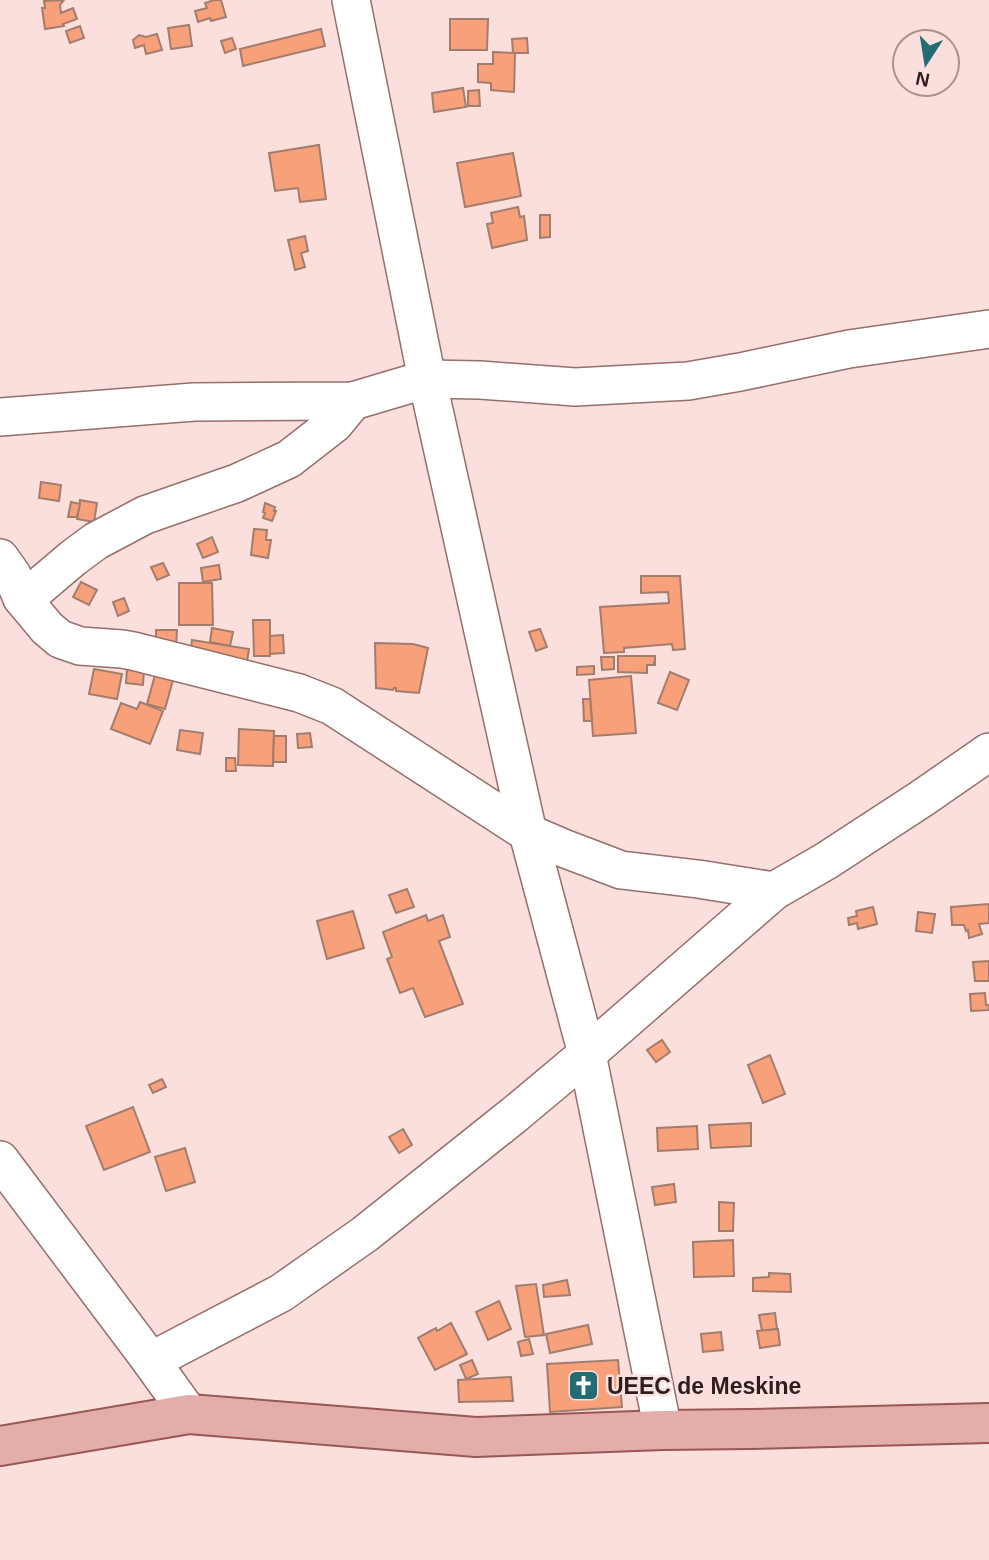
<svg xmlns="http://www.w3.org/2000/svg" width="989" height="1560" viewBox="0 0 989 1560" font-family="Helvetica,sans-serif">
  <rect width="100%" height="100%" fill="#fbdfdd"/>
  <g fill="#f7a07a" stroke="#a27d6d" stroke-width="2">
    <polygon points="64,0 60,5 61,13 73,8 77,19 63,24 64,26 45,29 42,8 45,8 44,1"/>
    <polygon points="214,0 221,0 226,17 211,21 210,18 198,22 195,11 207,8 205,3"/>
    <polygon points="450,19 488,19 487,50 450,50"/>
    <polygon points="189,25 192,46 171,49 168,28"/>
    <polygon points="80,26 84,38 70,43 66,31"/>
    <polygon points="321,29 325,46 243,66 240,49"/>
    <polygon points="157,34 162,50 146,54 144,45 135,48 133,40 139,35 146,37"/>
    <polygon points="232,38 236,49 225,53 221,41"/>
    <polygon points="527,38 528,53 513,53 512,39"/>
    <polygon points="493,52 515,53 514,92 491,90 491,83 478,82 478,64 493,64"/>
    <polygon points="463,88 466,107 434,112 432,93"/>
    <polygon points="479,90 480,106 468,106 468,91"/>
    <polygon points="319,145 326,199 300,202 298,188 275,191 269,153"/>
    <polygon points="513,153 521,196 465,207 457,163"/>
    <polygon points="518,207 520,217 524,216 527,240 492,248 487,224 493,223 491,213"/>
    <polygon points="540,215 550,215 550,237 540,238"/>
    <polygon points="305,236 308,251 301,253 305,267 295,270 288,240"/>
    <polygon points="41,482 61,485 59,501 39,498"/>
    <polygon points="80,500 97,503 94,522 77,519"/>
    <polygon points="71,502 80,504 77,517 68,517"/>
    <polygon points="265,503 275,507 274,511 276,511 272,521 263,518 265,513 263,512"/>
    <polygon points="254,529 267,530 266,540 271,540 268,558 251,555"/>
    <polygon points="212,537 218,552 203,558 197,544"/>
    <polygon points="163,563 169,575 157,580 151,567"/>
    <polygon points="219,565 221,579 203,582 201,568"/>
    <polygon points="641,576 680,576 685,649 673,650 672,644 624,648 624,652 604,653 600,607 669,603 668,592 641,593"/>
    <polygon points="81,582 97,590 89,605 73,597"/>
    <polygon points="179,583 212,583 213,625 179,625"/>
    <polygon points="124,598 129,611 118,616 113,602"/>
    <polygon points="253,620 270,620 270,656 254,656"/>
    <polygon points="212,628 233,632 230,646 210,642"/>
    <polygon points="540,629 547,647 536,651 529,632"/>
    <polygon points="156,630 177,630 176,647 156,646"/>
    <polygon points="283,635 284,653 270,654 270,636"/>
    <polygon points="192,640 249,649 246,668 190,658"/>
    <polygon points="375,643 413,644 428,648 419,693 396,691 396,688 394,688 393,690 376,688"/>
    <polygon points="618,656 655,656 655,664 654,663 654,665 647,665 647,673 618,672"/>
    <polygon points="601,657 614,657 614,669 602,670"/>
    <polygon points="594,666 594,674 577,675 577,667"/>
    <polygon points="127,668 144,670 143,685 126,683"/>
    <polygon points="94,669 122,674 117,699 89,694"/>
    <polygon points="670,672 689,680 677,710 658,703"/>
    <polygon points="155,675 173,680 165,709 147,704"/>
    <polygon points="631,676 636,733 593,736 589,680"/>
    <polygon points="583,699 590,699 592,721 584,721"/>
    <polygon points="140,702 163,711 150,744 111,729 121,703 137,709"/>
    <polygon points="239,729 274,731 273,766 238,765"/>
    <polygon points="180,730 203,733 200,754 177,750"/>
    <polygon points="310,733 312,747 298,748 297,734"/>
    <polygon points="274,736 286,736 286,762 273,762"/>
    <polygon points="226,758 235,758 236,771 226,771"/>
    <polygon points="407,889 414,907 396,913 389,895"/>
    <polygon points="989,904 989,923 979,924 982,934 969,938 968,930 966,931 964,925 952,925 951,907"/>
    <polygon points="873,907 877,924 858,929 857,923 849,925 848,918 857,916 856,911"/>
    <polygon points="353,911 364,948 327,959 317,921"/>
    <polygon points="918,912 935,914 932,933 916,931"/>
    <polygon points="426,915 428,921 443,915 450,937 439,941 463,1004 425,1017 413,988 400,993 387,959 392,957 383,932"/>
    <polygon points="989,961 989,981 975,981 973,962"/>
    <polygon points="985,993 986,1005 989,1005 989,1010 971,1011 970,994"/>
    <polygon points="662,1040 670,1052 656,1062 647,1050"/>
    <polygon points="770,1055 785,1094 763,1103 748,1065"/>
    <polygon points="162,1079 166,1087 153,1093 149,1085"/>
    <polygon points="133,1107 150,1152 104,1170 86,1126"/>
    <polygon points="751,1123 751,1146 711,1148 709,1125"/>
    <polygon points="697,1126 698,1149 658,1151 657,1128"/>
    <polygon points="403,1129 412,1145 399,1153 389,1137"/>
    <polygon points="185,1148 195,1182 166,1191 155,1157"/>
    <polygon points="674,1184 676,1202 655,1205 652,1187"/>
    <polygon points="719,1202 734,1203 733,1231 719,1231"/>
    <polygon points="733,1240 734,1276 694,1277 693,1242"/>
    <polygon points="769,1273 790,1274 791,1292 753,1291 753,1278 769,1277"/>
    <polygon points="567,1280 570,1295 544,1297 543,1285"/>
    <polygon points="536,1284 544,1335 525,1337 516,1286"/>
    <polygon points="499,1301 511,1329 488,1340 476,1312"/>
    <polygon points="775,1313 777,1329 762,1331 759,1315"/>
    <polygon points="451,1323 467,1354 435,1370 418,1338 436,1328 437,1331"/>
    <polygon points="588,1325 592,1344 550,1353 546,1334"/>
    <polygon points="778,1329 780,1345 760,1348 757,1331"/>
    <polygon points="721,1332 723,1350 703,1352 701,1334"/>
    <polygon points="529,1339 533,1354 521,1356 518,1342"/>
    <polygon points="472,1360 478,1374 466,1379 460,1365"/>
    <polygon points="618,1360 622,1407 550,1412 547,1364"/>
    <polygon points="511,1377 513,1401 459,1402 458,1380"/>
  </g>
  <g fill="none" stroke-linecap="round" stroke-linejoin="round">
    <defs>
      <g id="minor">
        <polyline points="351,0 427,379 528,833 587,1054 663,1430"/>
        <polyline points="0,417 194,402 353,401 427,379 480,380 575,387 688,381 740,372 849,349 989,329"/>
        <polyline points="0,558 12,575 22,598 47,628 60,639 80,646 122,649 133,651 299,693 332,706 528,833 563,848 621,870 698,879 774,891"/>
        <polyline points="22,598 40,586 73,558 96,541 145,515 237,483 289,459 334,424 353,401"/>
        <polyline points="0,1160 151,1361 189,1414"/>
        <polyline points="151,1361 281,1293 365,1234 514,1115 587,1054 774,891 826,861 921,799 989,752"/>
      </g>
      <polyline id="major" points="0,1446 189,1414 476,1437 663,1430 751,1429 989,1423"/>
    </defs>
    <use href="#minor" stroke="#966e6a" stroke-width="40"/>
    <use href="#major" stroke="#985753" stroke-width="42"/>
    <use href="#minor" stroke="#fff" stroke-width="37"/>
    <use href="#major" stroke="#e3adaa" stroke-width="38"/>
  </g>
  <defs>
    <symbol id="church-square" viewBox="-11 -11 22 22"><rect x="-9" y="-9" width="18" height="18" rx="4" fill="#226d74" stroke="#fbdfdd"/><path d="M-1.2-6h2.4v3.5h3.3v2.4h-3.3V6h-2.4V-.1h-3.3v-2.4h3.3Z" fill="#fff"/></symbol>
  </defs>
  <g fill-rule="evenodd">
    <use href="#church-square" x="566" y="1368" width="35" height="35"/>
  </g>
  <g text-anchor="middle" stroke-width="5" stroke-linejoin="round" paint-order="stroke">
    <g font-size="23" font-weight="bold" fill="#2e1d1c" stroke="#fbdfdd" text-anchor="start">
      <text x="607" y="1394">UEEC de Meskine</text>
    </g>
  </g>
  <g transform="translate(926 63) rotate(192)"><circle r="33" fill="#fbdfdd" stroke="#a99190" stroke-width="2"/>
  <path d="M0-5L12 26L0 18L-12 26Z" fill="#226d74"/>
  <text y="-10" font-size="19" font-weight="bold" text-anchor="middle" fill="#2e1d1c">N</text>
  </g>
</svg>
